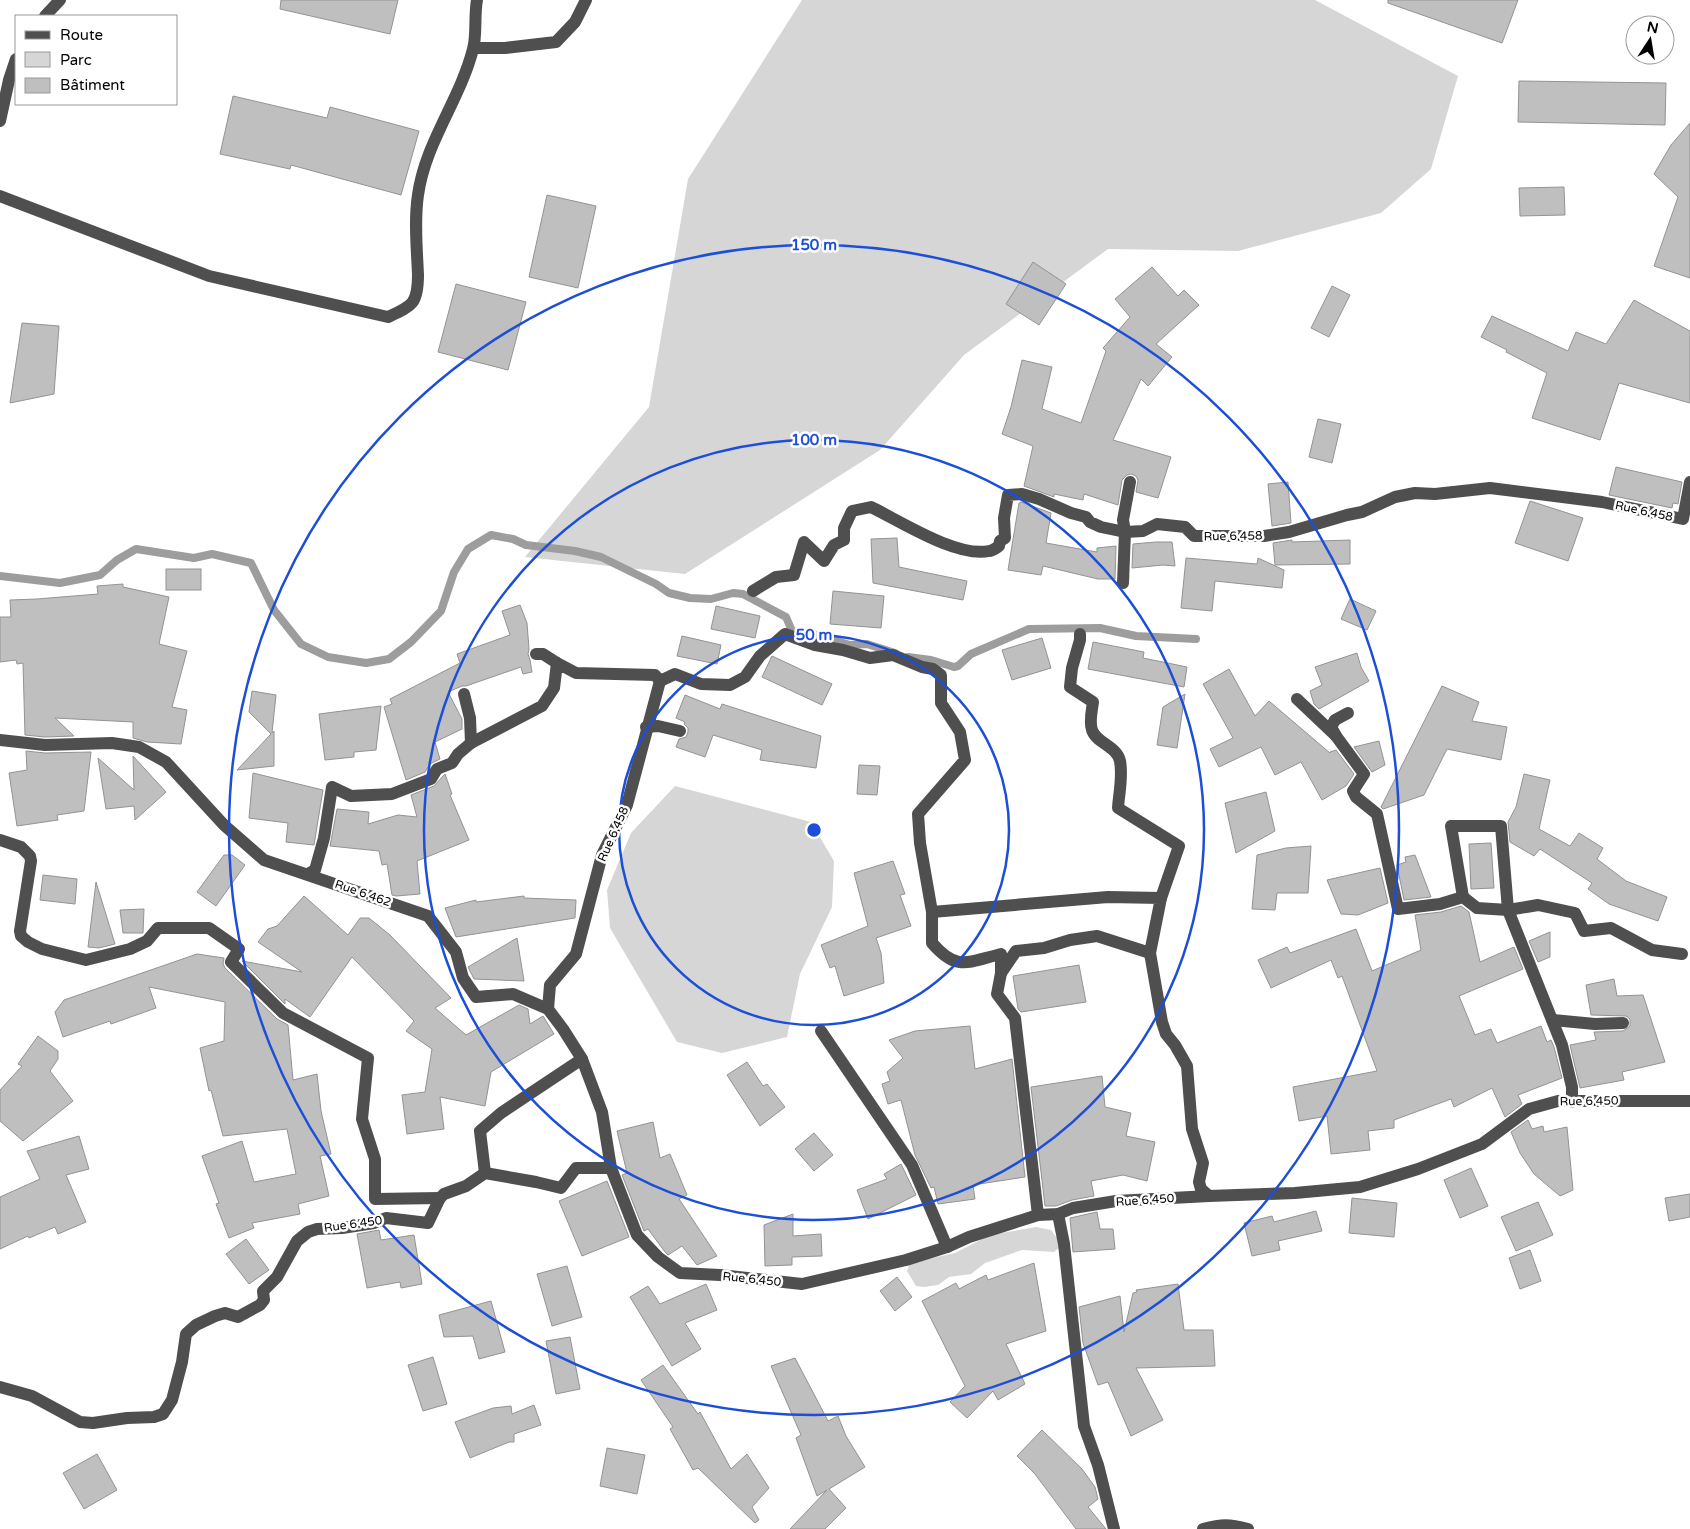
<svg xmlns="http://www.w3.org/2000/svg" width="1690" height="1529" viewBox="0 0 1690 1529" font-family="'Varela Round',sans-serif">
  <rect width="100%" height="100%" fill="#fff"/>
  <g fill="#d6d6d6">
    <polygon points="802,0 1315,0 1458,76 1431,169 1381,213 1238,251 1108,249 964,355 880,450 685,574 525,557 649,407 688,179"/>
    <polygon points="675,786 811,822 834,861 832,907 800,974 787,1037 722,1053 677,1042 610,928 607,890 631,833"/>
    <polygon points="1036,1227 1051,1230 1057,1238 1059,1248 1054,1252 1022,1250 985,1263 971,1274 949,1277 938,1285 924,1287 916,1286 907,1271 910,1263 955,1253 990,1235"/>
  </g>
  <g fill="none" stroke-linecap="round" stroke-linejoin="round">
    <g stroke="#9d9d9d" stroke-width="8">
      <polyline points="0,576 60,583 100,575 117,560 136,549 194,558 212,554 251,563 274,610 301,644 328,657 366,663 389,659 411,642 441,611 454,572 468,549 491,535 513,539 526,545 575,551 601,557 656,584 669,593 690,598 711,599 733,593 743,594 786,617 792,631 816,635 850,645 867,644 895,653"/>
      <polyline points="908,657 931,660 954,667 958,666 971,654 1029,629 1100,628 1136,636 1196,639"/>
    </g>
  </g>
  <g fill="#bfbfbf" stroke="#939393">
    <polygon points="281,0 398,0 390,34 280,9"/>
    <polygon points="1388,0 1518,0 1502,43 1388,3"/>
    <polygon points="1519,81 1666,83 1665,125 1518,122"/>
    <polygon points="233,96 327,118 330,107 419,131 401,195 291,165 290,169 220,154"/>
    <polygon points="1690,123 1690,278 1654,266 1678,197 1654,174 1671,145"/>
    <polygon points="1564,187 1565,215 1520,216 1519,188"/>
    <polygon points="547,195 596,206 578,288 529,277"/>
    <polygon points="1033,262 1066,284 1039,325 1006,304"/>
    <polygon points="1152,267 1178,296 1184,290 1199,305 1156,344 1172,357 1148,386 1141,379 1113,440 1171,457 1158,498 1136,492 1138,480 1136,476 1131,474 1127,475 1122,480 1118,505 1084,494 1083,500 1054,494 1054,497 1024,486 1033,446 1002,434 1011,407 1022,360 1052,367 1042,409 1081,423 1106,351 1103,348 1130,317 1115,299"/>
    <polygon points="456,284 526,302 508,370 438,352"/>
    <polygon points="1332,286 1350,295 1329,337 1311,328"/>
    <polygon points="1634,300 1690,331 1690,403 1619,383 1600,440 1532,418 1547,373 1506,352 1507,350 1481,337 1492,316 1568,351 1576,332 1606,344"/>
    <polygon points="22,323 59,326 54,394 10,403"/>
    <polygon points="1318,419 1341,424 1332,463 1309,457"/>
    <polygon points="1616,467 1682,482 1678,504 1673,503 1672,508 1609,495"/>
    <polygon points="1288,482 1291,523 1272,526 1268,484"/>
    <polygon points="1530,501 1583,518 1568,561 1515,543"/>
    <polygon points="1021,502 1051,513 1046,543 1097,552 1097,548 1116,546 1115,579 1098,579 1043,566 1041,575 1008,570 1019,503"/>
    <polygon points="897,538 899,567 967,581 963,600 873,583 871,539"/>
    <polygon points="1292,540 1292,542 1350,540 1350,564 1275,565 1273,543"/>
    <polygon points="1156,542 1172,542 1175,566 1163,565 1132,568 1133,544"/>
    <polygon points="1186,558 1257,564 1258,558 1284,570 1282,588 1215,581 1212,611 1181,608"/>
    <rect x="166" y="569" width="35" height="21"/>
    <polygon points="123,584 123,587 169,597 159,644 187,651 172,707 187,710 181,744 147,742 133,738 133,722 55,718 74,736 45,737 25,735 23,663 17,664 16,660 0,662 0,617 11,617 10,600 37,599 98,594 97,586"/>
    <polygon points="833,591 884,596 881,628 830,624"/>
    <polygon points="1350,599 1376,611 1367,630 1341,619"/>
    <polygon points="520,605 527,623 529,649 528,654 530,660 532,672 523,674 521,667 466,686 462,686 448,692 462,719 462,729 435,742 440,759 430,764 425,772 406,780 384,707 392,704 390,699 460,663 457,654 510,635 502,611"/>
    <polygon points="716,606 760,616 755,638 711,629"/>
    <polygon points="682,636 721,645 717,664 677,656"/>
    <polygon points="1042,638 1051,668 1012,680 1002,650"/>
    <polygon points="1093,642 1144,652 1143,658 1187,667 1184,687 1088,669"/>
    <polygon points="1357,653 1361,667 1369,681 1319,709 1314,704 1310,691 1322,685 1315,667"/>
    <polygon points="772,656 832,684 822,705 762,677"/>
    <polygon points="1229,669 1255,716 1269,701 1330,753 1330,752 1336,750 1354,774 1346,786 1322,800 1301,762 1275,775 1261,747 1219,767 1210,749 1233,738 1203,684"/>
    <polygon points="1442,686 1479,702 1472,721 1507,727 1501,760 1447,749 1424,795 1383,809 1381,807"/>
    <polygon points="252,691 276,695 272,733 274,731 274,766 237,770 271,734 249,712"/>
    <polygon points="1185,694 1177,748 1157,745 1163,707"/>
    <polygon points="685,695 720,709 722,704 821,736 816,768 760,760 762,750 713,735 705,757 676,747 679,739 686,737 688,732 688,728 684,724 685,722 676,718"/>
    <polygon points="381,706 376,750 354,752 354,757 325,760 319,714"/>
    <polygon points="1379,741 1385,765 1372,772 1354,747"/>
    <polygon points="26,751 45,753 91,752 84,811 57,815 58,820 17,826 9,773 27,770"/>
    <polygon points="133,756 166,792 135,820 134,806 106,809 98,758 134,790"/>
    <polygon points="859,765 880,766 877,795 857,794"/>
    <polygon points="253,773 323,790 314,845 286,842 288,823 249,818"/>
    <polygon points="445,774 452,794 450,795 469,840 417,861 420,894 396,896 392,895 387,864 382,865 379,851 330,846 337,809 369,812 368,824 398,815 417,817 411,795 434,786 443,776"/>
    <polygon points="1524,774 1550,780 1539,829 1570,846 1579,833 1603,848 1597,859 1626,881 1667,897 1658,921 1609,904 1588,889 1592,883 1540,849 1534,856 1510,842 1508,822 1516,807"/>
    <polygon points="1266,792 1275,831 1236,853 1225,803"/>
    <polygon points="1491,843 1494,888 1471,889 1469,844"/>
    <polygon points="1311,846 1308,893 1277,893 1275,910 1252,909 1257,855 1286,848"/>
    <polygon points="224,855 232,855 245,865 216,906 197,892"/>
    <polygon points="1415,855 1431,897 1404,900 1397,865 1406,862 1405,857"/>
    <polygon points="893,861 905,894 900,895 911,926 876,938 881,953 884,983 844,996 835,966 830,968 821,945 868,926 854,873"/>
    <polygon points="1380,868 1388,903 1358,915 1341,914 1327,880"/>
    <polygon points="43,875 77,879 75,904 40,900"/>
    <polygon points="96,882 115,944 99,948 88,947"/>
    <polygon points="304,896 348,935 360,918 369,918 390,935 451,998 435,1008 466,1035 519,1005 528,1009 530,1024 543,1016 554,1034 491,1072 485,1106 440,1097 444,1129 407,1134 402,1095 425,1092 432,1049 406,1031 414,1021 352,957 310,1017 285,999 285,1004 242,961 302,972 258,942 268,929 277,926"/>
    <polygon points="524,896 524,898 576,900 575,918 456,937 445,908 476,900 476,902"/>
    <polygon points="1461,906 1469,912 1480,962 1514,947 1523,969 1459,996 1475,1035 1491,1029 1497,1043 1541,1026 1547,1042 1551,1040 1554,1047 1562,1078 1518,1095 1522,1104 1505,1117 1492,1088 1454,1107 1451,1099 1394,1120 1394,1128 1368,1131 1370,1150 1331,1154 1327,1116 1299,1121 1293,1087 1377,1071 1342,976 1338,978 1331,960 1271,988 1258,960 1287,947 1290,953 1356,929 1372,971 1421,950 1415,915 1441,912"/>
    <polygon points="144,909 143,933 123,933 120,910"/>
    <polygon points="1550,932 1550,957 1538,962 1529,941"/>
    <polygon points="517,938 524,981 474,979 468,967"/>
    <polygon points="197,954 224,958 223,964 225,968 277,1019 288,1025 293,1080 317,1074 321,1111 331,1154 320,1156 329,1196 298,1204 300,1214 252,1223 254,1228 229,1238 216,1204 219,1203 202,1156 242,1141 254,1182 296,1174 287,1129 223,1136 211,1090 209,1091 200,1048 224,1041 225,1002 149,987 156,1008 111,1024 110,1021 63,1037 55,1012 64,1000"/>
    <polygon points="1079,965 1086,1002 1021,1012 1018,1009 1013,976"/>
    <polygon points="1614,979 1617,996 1643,995 1665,1062 1622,1072 1624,1080 1580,1088 1570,1045 1596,1040 1594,1032 1623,1031 1630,1026 1630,1019 1626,1016 1591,1015 1586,985"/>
    <polygon points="970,1026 975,1069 1012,1059 1025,1177 973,1185 975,1199 938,1204 934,1187 931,1188 915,1155 901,1100 888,1104 882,1084 890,1081 887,1072 903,1058 889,1040 915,1031"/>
    <polygon points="38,1036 58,1051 58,1059 50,1071 73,1101 23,1141 0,1121 0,1090 22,1066 18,1064"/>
    <polygon points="747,1062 763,1086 767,1084 785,1107 760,1126 727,1075"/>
    <polygon points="1102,1076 1105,1107 1131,1113 1126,1136 1155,1142 1147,1181 1123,1175 1091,1181 1094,1196 1072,1200 1056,1206 1045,1206 1031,1087"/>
    <polygon points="1528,1120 1532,1129 1543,1126 1544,1132 1567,1127 1573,1190 1560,1196 1534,1174 1520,1153 1511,1132"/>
    <polygon points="653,1122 660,1158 670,1154 687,1195 679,1199 717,1256 697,1265 682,1246 668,1255 665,1252 648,1229 644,1231 622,1175 627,1173 617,1131"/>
    <polygon points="814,1133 833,1155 814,1171 795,1149"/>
    <polygon points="79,1136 89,1169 66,1175 86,1222 58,1234 55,1227 29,1238 28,1236 0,1249 0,1197 40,1179 27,1151"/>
    <polygon points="901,1164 916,1195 868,1219 857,1190 887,1179 884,1174"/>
    <polygon points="1471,1168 1488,1206 1460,1218 1444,1180"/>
    <polygon points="607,1181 629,1237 582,1256 559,1201"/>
    <polygon points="1690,1194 1690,1217 1669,1221 1665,1198"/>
    <polygon points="1352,1198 1397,1203 1394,1237 1349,1233"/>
    <polygon points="1538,1202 1553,1235 1516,1251 1501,1217"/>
    <polygon points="1316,1211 1322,1231 1278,1241 1280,1250 1252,1256 1244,1223 1272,1216 1274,1222"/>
    <polygon points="1097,1212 1100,1229 1113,1229 1115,1249 1073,1252 1070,1218"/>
    <polygon points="793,1214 793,1236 821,1234 822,1256 792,1257 792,1265 765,1266 764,1225"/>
    <polygon points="379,1230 381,1240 414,1235 422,1284 401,1288 400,1282 367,1288 357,1234"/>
    <polygon points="246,1239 269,1270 249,1284 226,1254"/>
    <polygon points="1530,1250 1541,1281 1520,1289 1509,1258"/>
    <polygon points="1034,1263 1046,1331 1006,1344 1025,1384 998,1400 993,1391 967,1418 950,1402 965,1386 922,1301 956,1283 959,1289 986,1275 988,1280"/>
    <polygon points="567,1266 582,1317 552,1326 537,1274"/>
    <polygon points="897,1277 912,1297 895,1311 880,1291"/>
    <polygon points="706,1284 717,1310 685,1323 701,1349 672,1366 630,1297 648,1286 660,1304"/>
    <polygon points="1178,1284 1184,1330 1213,1330 1215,1366 1136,1368 1163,1420 1131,1436 1108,1382 1098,1385 1083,1343 1079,1307 1120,1296 1124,1332 1133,1293 1137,1292 1136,1290"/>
    <polygon points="491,1301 505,1352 479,1359 473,1336 444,1337 439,1315"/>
    <polygon points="570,1337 580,1389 556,1394 546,1341"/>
    <polygon points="433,1357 447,1404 423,1411 408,1365"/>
    <polygon points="795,1358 828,1421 838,1416 846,1436 865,1467 829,1489 846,1508 825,1529 790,1529 827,1490 817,1496 796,1438 801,1435 771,1366"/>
    <polygon points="663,1365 698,1414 700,1412 731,1469 747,1454 769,1488 752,1507 759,1520 755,1523 698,1468 693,1470 670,1429 673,1427 641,1380"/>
    <polygon points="534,1405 541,1425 514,1434 514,1442 509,1442 470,1458 455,1422 493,1408 511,1406 512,1414"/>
    <polygon points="1042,1430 1082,1469 1095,1487 1098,1499 1088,1507 1106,1529 1076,1529 1035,1474 1017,1456"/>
    <polygon points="607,1448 645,1455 637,1494 600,1486"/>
    <polygon points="97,1454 117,1490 84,1509 63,1473"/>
  </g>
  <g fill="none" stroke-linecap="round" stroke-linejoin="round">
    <g stroke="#4f4f4f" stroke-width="12">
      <polyline points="45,16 60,0"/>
      <polyline points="474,48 505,48 556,42 575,22 586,0"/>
      <polyline points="0,121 9,80 16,59"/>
      <path d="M0,196l209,80 179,41c24,-11 30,-13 30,-42 -1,-26 -4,-54 0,-80 7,-52 42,-95 55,-146 4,-14 1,-33 4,-49"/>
      <polyline points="1123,583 1125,532 1123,520 1130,482"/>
      <path d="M753,591l23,-14 18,-2 10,-33 20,19 10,-16 10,-5v-12l8,-17 19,-4c29,14 86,51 118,44 4,0 7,-3 10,-5l1,-5 5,-3 -1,-20 4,-23 14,-1 17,5 32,14 15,4 4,5 11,5 24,5 18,-1 14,-7 28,3 9,9h70l25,-4 58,-17 15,-3 33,-15 20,-4 20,1 55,-6 112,14 81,17 7,-37"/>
      <path d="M1080,634v6l-8,28 -2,19 23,15c-1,8 -4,20 -1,28 4,13 25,16 28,31 3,15 -1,32 -2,47l61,38 -18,52"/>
      <polyline points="536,654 543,654 557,663"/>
      <polyline points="464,694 470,718 471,743"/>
      <polyline points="1297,699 1336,736 1364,774 1353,791 1356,797 1377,814 1398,909 1440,904 1463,897 1477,908 1508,910 1538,905 1575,913 1584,931 1611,928 1652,950 1682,954"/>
      <polyline points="646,727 658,726 680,731"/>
      <polyline points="1336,736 1331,727 1335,720 1348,713"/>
      <polyline points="0,740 45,745 112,743 139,747 166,762 224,825 264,860 428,916 456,952 463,978 476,997 513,994 548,1009 563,1029 582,1059 602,1112 611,1168 637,1235 658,1257 680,1273 720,1275 802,1284 906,1260 947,1247 969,1237 1038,1215 1058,1214 1073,1208 1116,1201 1209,1196 1295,1193 1360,1187 1418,1169 1482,1144 1529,1109 1558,1101 1690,1101"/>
      <polyline points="0,840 21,847 30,856 31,861 20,931 21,936 28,942 42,949 86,960 130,949 147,941 158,928 209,928 239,949 231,962 283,1013 368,1058 362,1119 375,1159 375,1199 440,1198"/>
      <polyline points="308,874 315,870 324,838 332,787 351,796 392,794 431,779 437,769 452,763 458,754 471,743 542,706 554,688 557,663 576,673 655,675 660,681 675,674 701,684 730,685 745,677 760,656 785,634 815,645 843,650 870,658 893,655 922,667 933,669 941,675 941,703 960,732 965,760 918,814 920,843 932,912 1108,897 1161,898 1150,953 1162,1022 1166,1034 1175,1045 1187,1066 1192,1129 1203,1163 1199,1182 1201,1189 1209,1196"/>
      <polyline points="1463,897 1451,826 1501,826 1508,910 1562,1045 1572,1087 1572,1102"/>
      <path d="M932,912v31c25,29 36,19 69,11v19l-4,21 18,24 23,197"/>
      <polyline points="1001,973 1016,951 1044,948 1070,940 1097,936 1150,953"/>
      <polyline points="548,1009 550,985 576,954 602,855 627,805 660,681"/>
      <polyline points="1553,1020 1595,1024 1623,1023"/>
      <polyline points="821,1031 912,1165 947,1247"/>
      <polyline points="485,1173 480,1131 501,1113 582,1059"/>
      <polyline points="1058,1214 1064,1244 1084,1426 1098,1465 1114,1529"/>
      <polyline points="0,1387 32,1396 80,1422 93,1423 127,1418 154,1417 163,1414 172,1400 182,1362 186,1334 196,1325 215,1316 225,1313 238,1317 260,1305 264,1300 263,1291 277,1277 297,1241 308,1232 317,1229 342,1228 374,1223 386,1218 428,1223 440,1198 444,1194 466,1186 485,1173 536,1182 561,1188 576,1168 611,1168"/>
      <path d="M1203,1529c19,-5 26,-5 45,0"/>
    </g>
  </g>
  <g fill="none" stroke="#1d4ed8" stroke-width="2.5">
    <circle cx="814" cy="830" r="195"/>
    <circle cx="814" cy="830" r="390"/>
    <circle cx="814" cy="830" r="585"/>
  </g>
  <g text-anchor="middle" stroke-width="5" stroke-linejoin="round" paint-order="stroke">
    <g font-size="12" fill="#000" stroke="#fff">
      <text transform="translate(1644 511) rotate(12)" y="4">Rue 6.458</text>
      <text transform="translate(1233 536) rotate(-1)" y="4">Rue 6.458</text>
      <text transform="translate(613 834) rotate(-66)" y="4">Rue 6.458</text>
      <text transform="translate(363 893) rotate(19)" y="4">Rue 6.462</text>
      <text transform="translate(1589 1101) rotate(-1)" y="4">Rue 6.450</text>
      <text transform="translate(1145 1200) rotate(-4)" y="4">Rue 6.450</text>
      <text transform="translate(353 1224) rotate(-8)" y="4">Rue 6.450</text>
      <text transform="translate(752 1279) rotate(6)" y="4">Rue 6.450</text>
    </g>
  </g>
  <circle cx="814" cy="830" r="8" fill="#1d4ed8" stroke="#fff" stroke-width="2.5"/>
  <g font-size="15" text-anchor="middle" font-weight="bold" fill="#1d4ed8" stroke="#fff" stroke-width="5" stroke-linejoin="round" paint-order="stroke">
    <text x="814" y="250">150 m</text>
    <text x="814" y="445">100 m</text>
    <text x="814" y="640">50 m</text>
  </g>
  <rect x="15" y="15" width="162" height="90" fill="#ffffff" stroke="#999999"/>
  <rect x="25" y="31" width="25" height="8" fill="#4f4f4f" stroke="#999999"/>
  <text x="60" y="40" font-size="15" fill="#000000">Route</text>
  <rect x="25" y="52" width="25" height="15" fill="#d6d6d6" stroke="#999999"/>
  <text x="60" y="65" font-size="15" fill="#000000">Parc</text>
  <rect x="25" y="78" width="25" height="15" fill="#bfbfbf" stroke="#999999"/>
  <text x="60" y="90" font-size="15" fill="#000000">Bâtiment</text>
  <g transform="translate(1650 40) rotate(12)"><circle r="24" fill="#ffffff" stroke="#999999"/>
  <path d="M0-4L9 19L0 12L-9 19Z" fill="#000000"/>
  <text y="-8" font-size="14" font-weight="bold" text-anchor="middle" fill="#000000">N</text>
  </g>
</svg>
